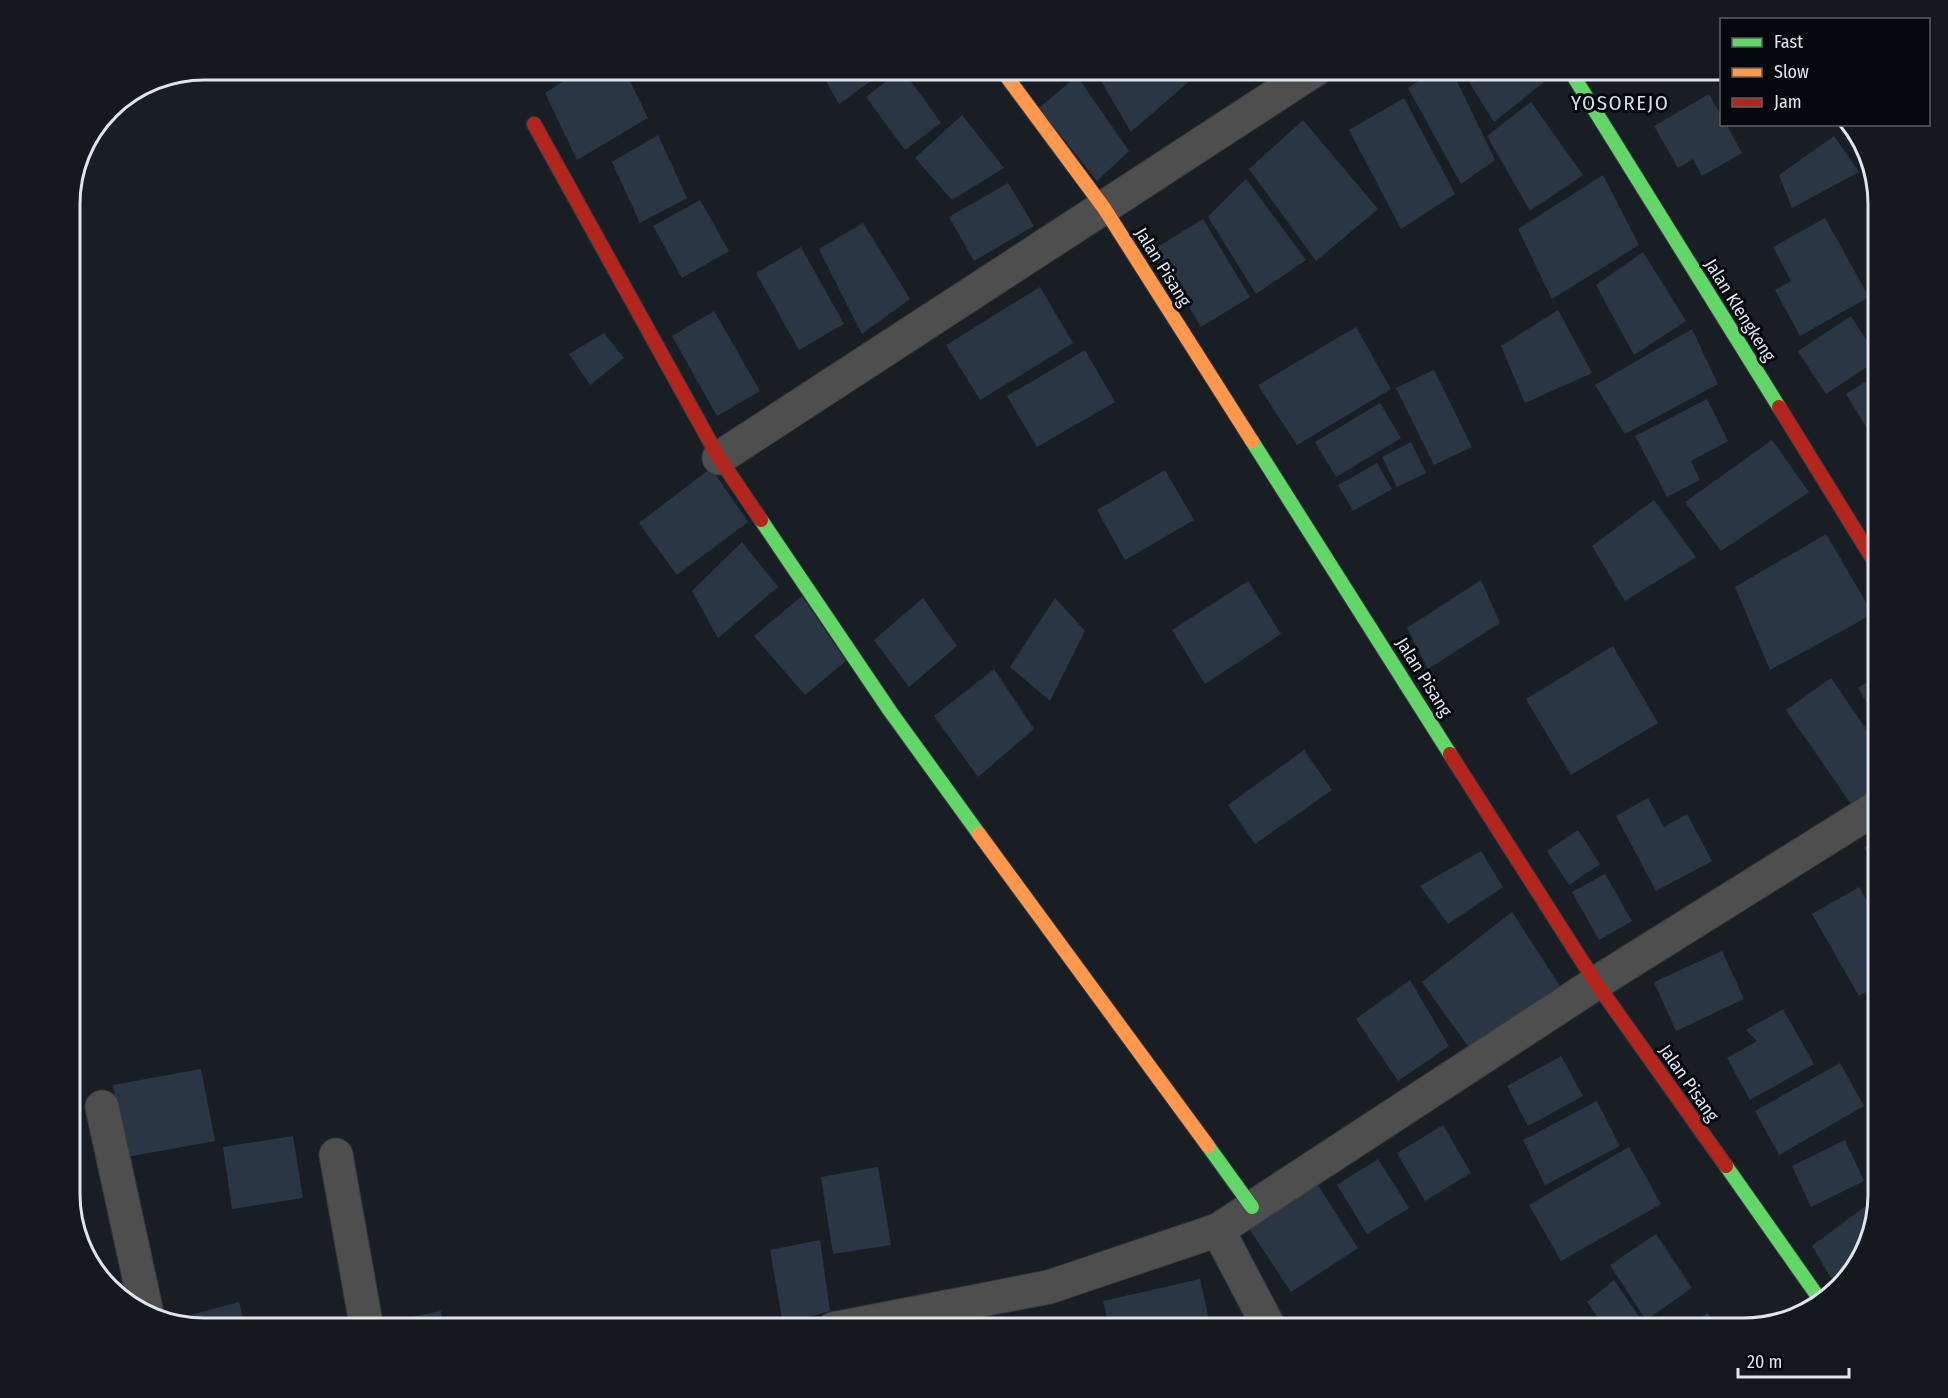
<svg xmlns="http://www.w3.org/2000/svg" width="1948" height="1398" viewBox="0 0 1948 1398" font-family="'Fira Sans Condensed',sans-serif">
  <rect width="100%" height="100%" fill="#191e25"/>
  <g fill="#2a3644">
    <polygon points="582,69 624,69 648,118 577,160 545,93"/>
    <polygon points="819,69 887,69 839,104"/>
    <polygon points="902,69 941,123 905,150 866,97"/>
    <polygon points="1094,69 1189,69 1194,77 1131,132"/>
    <polygon points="1436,69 1451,69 1495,160 1461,184 1408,88"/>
    <polygon points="1461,69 1541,69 1548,79 1494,122"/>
    <polygon points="1077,76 1129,151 1097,181 1039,108"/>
    <polygon points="1709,94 1722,117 1722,124 1726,124 1742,153 1702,176 1693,159 1678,168 1654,126"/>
    <polygon points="1404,98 1455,194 1401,229 1349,130"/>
    <polygon points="1531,102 1583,175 1530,211 1487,136"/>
    <polygon points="962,115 1004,168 952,200 915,158"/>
    <polygon points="1303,120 1378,209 1316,261 1249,169"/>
    <polygon points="658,135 687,198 640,223 612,162"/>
    <polygon points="1834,136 1859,172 1792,208 1779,175"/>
    <polygon points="1603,175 1639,245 1552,299 1518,229"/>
    <polygon points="1246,179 1306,260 1256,294 1208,217"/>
    <polygon points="1008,183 1034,226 974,261 949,217"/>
    <polygon points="700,200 729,251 682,278 653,226"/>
    <polygon points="1825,218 1869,297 1800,336 1775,290 1791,281 1773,247"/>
    <polygon points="1203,219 1250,297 1201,327 1154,249"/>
    <polygon points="863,223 910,299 862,334 819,249"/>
    <polygon points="801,247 844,324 799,350 756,273"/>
    <polygon points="1643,252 1686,321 1634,355 1596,285"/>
    <polygon points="1040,287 1073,343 980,400 946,345"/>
    <polygon points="1558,310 1592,373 1525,403 1501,346"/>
    <polygon points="714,311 760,391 717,416 672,336"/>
    <polygon points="1851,316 1879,359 1826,394 1798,351"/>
    <polygon points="1356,327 1391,389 1297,445 1258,385"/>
    <polygon points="1692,329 1718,384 1625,434 1595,385"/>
    <polygon points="604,333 624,358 590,385 569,354"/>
    <polygon points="1085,350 1115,402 1037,447 1007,396"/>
    <polygon points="1434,370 1472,447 1434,465 1396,388"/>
    <polygon points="1879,373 1879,448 1846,394"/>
    <polygon points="1707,399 1728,441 1691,461 1700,480 1667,497 1635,436"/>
    <polygon points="1380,403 1401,438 1336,477 1315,442"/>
    <polygon points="1772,440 1809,492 1721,551 1685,502"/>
    <polygon points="1411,442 1426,473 1397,487 1382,457"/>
    <polygon points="1377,463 1392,489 1353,511 1338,485"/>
    <polygon points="711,468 748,522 677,575 639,523"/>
    <polygon points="1165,470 1194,520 1125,560 1097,510"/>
    <polygon points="1654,500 1696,557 1625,601 1592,546"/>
    <polygon points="1826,534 1873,614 1770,670 1735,587"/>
    <polygon points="742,542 778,587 718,638 692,591"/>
    <polygon points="1481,580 1500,623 1428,669 1407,628"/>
    <polygon points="1248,581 1281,634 1205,684 1172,630"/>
    <polygon points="802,596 846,661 805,695 754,636"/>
    <polygon points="923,598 957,646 909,687 874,640"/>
    <polygon points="1055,598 1085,631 1050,701 1010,667"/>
    <polygon points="1613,646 1658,723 1571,775 1526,699"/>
    <polygon points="994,669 1034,729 978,777 934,716"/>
    <polygon points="1879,674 1879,723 1858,688"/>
    <polygon points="1831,678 1879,748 1879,792 1853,807 1786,710"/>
    <polygon points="1304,750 1332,790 1255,844 1228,805"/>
    <polygon points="1648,798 1664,827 1687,814 1712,861 1656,891 1616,816"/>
    <polygon points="1578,830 1600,864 1569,885 1547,851"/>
    <polygon points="1879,837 1879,870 1864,848"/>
    <polygon points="1481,851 1503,887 1448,924 1420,886"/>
    <polygon points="1605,874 1632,921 1599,940 1572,892"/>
    <polygon points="1859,887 1879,922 1879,984 1859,996 1812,914"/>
    <polygon points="1512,912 1560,986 1470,1049 1422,982"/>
    <polygon points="1722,951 1744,999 1676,1031 1654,982"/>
    <polygon points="1410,980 1449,1046 1398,1081 1356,1019"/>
    <polygon points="1783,1009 1814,1064 1750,1100 1727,1058 1757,1041 1746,1030"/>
    <polygon points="1561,1056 1583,1096 1528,1126 1507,1086"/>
    <polygon points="1840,1063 1864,1106 1779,1155 1755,1111"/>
    <polygon points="201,1069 215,1141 127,1157 113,1085"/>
    <polygon points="1597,1101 1620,1146 1545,1185 1523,1140"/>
    <polygon points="1443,1125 1471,1173 1425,1201 1397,1153"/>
    <polygon points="293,1136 303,1198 232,1209 223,1147"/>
    <polygon points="1845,1140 1864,1181 1811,1207 1792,1166"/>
    <polygon points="1629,1147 1661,1204 1561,1261 1529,1205"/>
    <polygon points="1378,1159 1409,1208 1367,1234 1337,1185"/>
    <polygon points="878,1167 891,1245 833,1254 821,1177"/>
    <polygon points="1316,1182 1358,1248 1291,1292 1248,1227"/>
    <polygon points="1879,1196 1851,1276 1837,1288 1812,1246"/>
    <polygon points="1656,1234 1692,1288 1646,1320 1610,1265"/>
    <polygon points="820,1240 830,1311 783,1324 770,1250"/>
    <polygon points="1200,1279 1211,1329 1110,1329 1103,1301"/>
    <polygon points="1614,1280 1644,1324 1638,1329 1606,1329 1587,1302"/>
    <polygon points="239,1302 246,1329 203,1329 193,1326 190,1315"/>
    <polygon points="441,1311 444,1329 381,1329 380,1323"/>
    <polygon points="1708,1313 1717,1329 1682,1329"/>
    <polygon points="352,1322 353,1329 325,1329 325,1328"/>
  </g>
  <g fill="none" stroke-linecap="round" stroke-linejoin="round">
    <defs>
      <g id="street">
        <polyline points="719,458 1316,69"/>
        <polyline points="102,1107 146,1309"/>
        <polyline points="336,1155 367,1329"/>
        <polyline points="1218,1230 1270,1329"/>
        <polyline points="833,1329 1049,1287 1218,1230 1596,983 1879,806"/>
      </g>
      <g id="fast">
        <polyline points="1569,69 1779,407"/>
        <polyline points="1252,441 1450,754"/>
        <polyline points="761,520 890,711 979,834"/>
        <polyline points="1208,1146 1252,1207"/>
        <polyline points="1726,1166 1821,1301"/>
      </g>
      <g id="slow">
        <polyline points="1001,69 1104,208 1252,441"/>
        <polyline points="979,834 1208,1146"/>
      </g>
      <g id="jam">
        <polyline points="534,124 719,458 761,520"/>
        <polyline points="1779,407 1879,569"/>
        <polyline points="1450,754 1596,983 1726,1166"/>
      </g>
    </defs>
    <use href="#street" stroke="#353a40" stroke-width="35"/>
    <use href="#fast" stroke="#353a40" stroke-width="16"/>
    <use href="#slow" stroke="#353a40" stroke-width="16"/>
    <use href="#jam" stroke="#353a40" stroke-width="16"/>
    <use href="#street" stroke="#4f4e4e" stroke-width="33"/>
    <use href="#fast" stroke="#63d668" stroke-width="14"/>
    <use href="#slow" stroke="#ff974d" stroke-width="14"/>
    <use href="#jam" stroke="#b3261e" stroke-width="14"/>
  </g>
  <g text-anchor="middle" stroke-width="6" stroke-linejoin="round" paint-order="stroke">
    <g font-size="18" fill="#dee5ee" stroke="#04070c">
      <text transform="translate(1163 267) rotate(58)" y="6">Jalan Pisang</text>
      <text transform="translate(1740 310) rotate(58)" y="6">Jalan Klengkeng</text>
      <text transform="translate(1424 677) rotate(58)" y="6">Jalan Pisang</text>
      <text transform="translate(1689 1083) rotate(55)" y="6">Jalan Pisang</text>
    </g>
    <g font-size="21" letter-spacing="1.5" fill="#cfdced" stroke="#04070c">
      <text x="1620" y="110">YOSOREJO</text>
    </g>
  </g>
  <path d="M0 0H1948V1398H0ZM204 80H1744A124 124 0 0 1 1868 204V1194A124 124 0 0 1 1744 1318H204A124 124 0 0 1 80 1194V204A124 124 0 0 1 204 80Z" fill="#15191e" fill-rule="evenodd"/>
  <path fill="none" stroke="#dee5ee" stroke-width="3" d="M204 80H1744A124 124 0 0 1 1868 204V1194A124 124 0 0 1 1744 1318H204A124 124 0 0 1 80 1194V204A124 124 0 0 1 204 80Z"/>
  <rect x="1720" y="18" width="210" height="108" fill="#04070c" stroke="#5b6066" stroke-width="1.5"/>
  <rect x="1732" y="38" width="30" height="9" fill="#63d668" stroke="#5b6066" stroke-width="1.5"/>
  <text x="1774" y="48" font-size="18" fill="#dee5ee">Fast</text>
  <rect x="1732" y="68" width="30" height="9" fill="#ff974d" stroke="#5b6066" stroke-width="1.5"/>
  <text x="1774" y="78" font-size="18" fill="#dee5ee">Slow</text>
  <rect x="1732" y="98" width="30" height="9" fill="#b3261e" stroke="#5b6066" stroke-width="1.5"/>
  <text x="1774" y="108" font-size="18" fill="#dee5ee">Jam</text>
  <path d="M1738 1368v9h111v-9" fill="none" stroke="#dee5ee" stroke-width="3"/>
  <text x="1747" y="1368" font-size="18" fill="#dee5ee" stroke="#04070c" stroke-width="4.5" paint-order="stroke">20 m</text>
</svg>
